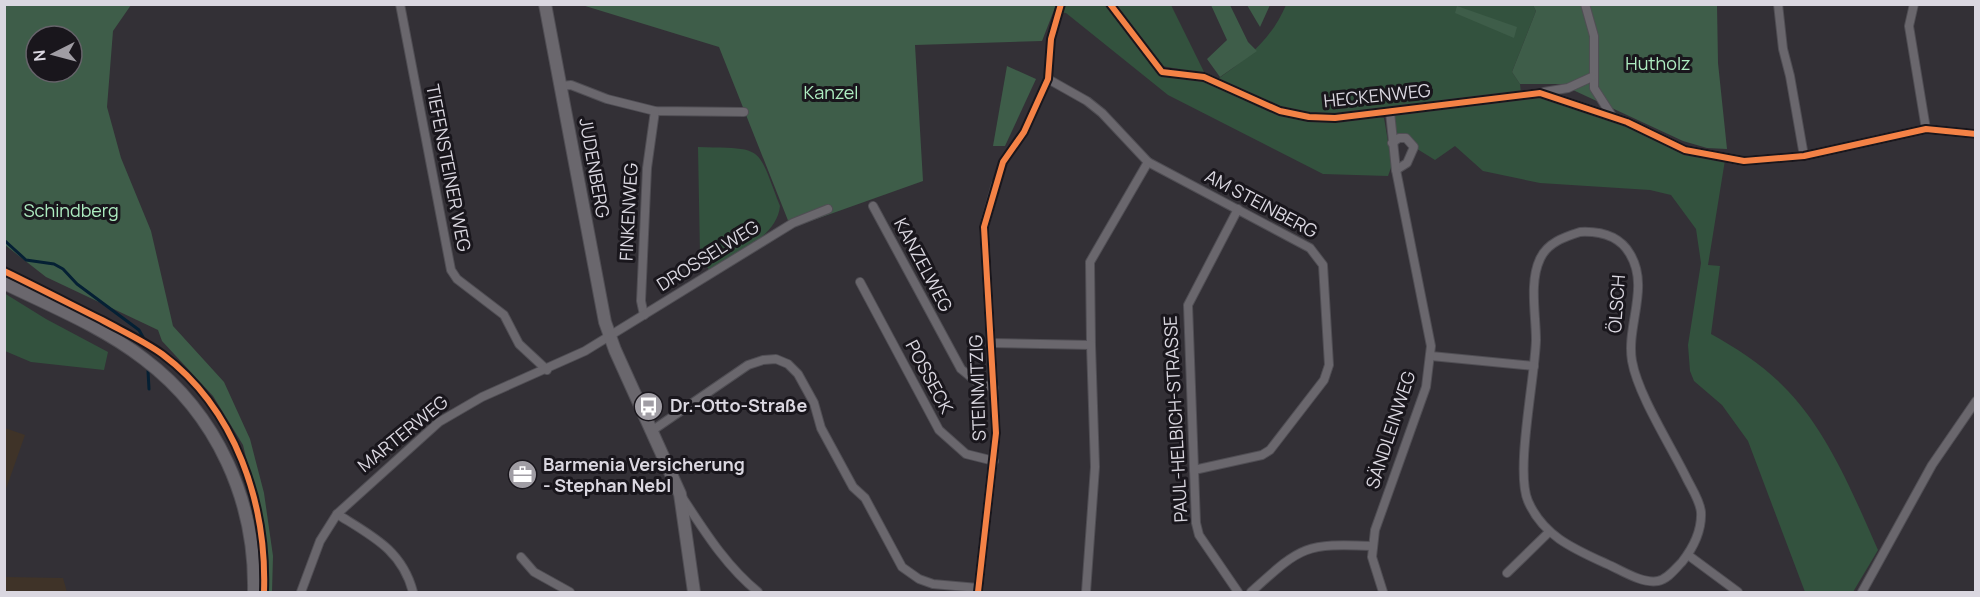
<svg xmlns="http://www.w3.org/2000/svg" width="1980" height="597" viewBox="0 0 1980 597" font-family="Manrope,sans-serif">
  <rect width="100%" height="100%" fill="#333036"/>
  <g fill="#3f3328">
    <polygon points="5,428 25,435 5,492 4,428"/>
    <polygon points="5,577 63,578 67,592 5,592"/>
  </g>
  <g fill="#33523e">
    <path d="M1061,5h49l52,67 38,4 14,6c32,-23 56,-40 72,-77h247l3,6 -24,61 8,12 1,9c53,-1 104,31 151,52 17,8 35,11 53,15l-17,105 12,1 -9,68c27,15 56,34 77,57 41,43 66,105 90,159l-25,42h-48l-57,-151 -26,-36 -28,-24 -4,-10 -2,-26 13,-82 -5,-34 -25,-34 -21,-5 -110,-7 -57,-12 -28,-25 -20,14 -21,-13 -8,-9h-7l-7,5 -3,-31c-36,3 -71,10 -107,-1 -17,-4 -32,-14 -48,-20 20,19 61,31 88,30 21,-1 41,-7 62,-3l8,47 -4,11 -65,-2 -155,-79 -102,-82 -8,-1z"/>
    <polygon points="1114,5 1171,5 1205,74 1162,66"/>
    <path d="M698,147c67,2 58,-3 82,59 -3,32 -47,49 -71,64l-9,-15z"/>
    <polygon points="4,293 46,319 108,352 104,370 31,362 5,351"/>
  </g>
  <g fill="#3e5d49" fill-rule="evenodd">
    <path d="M4,5h127l-18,26 -6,76 14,51 30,73 22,95 51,56 26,57 14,54 9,63 -1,36h-5v-46l-24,-101 -30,-49 -51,-55 -4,-11 -112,-53 -41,-32zM36,36h36v36h-36z"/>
    <polygon points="582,5 1056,5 1042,41 915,45 923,181 791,228 719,47"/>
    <polygon points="1211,5 1230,5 1248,42 1257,51 1220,77 1207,59 1227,40"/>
    <polygon points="1247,5 1270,5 1260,27"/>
    <polygon points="1533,5 1717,5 1718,63 1727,149 1707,148 1683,141 1560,84 1520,84 1512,72 1536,11"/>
    <polygon points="1457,6 1517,27 1514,38 1455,13"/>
    <polygon points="1007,66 1036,79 1005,146 993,146"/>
  </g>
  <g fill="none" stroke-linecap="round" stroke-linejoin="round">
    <g stroke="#052034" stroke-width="3">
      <polyline points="4,240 26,260 54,264 63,269 77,284 139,330 144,339"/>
      <polyline points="148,371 149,389"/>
    </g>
    <defs>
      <g id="street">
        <polyline points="400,4 451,270 457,279 504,315 519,344 547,370"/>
        <polyline points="1110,4 1162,72 1204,77 1280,111 1309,117 1335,118 1540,93 1627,122 1685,150 1744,161 1804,156 1926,129 1976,134"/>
        <polyline points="1585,4 1594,36 1594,88 1612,116"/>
        <polyline points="1778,4 1783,49 1790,76 1804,156"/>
        <polyline points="1914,4 1909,26 1926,129"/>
        <polyline points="1048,79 1087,101 1102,113 1148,162 1090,262 1091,345"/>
        <polyline points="561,86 571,85 607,99 655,111 744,112"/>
        <polyline points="1544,92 1568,88 1592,77"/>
        <polyline points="1392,143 1399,138 1406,138 1414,147 1407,163 1396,170"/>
        <polyline points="1148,162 1310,248 1323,265 1329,365 1324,380 1270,450 1262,455 1194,470"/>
        <polyline points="873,206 961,369 978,383 994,388"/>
        <path d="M1580,232c20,-1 39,3 50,22 20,33 -4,72 2,107 6,34 39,85 55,118 5,10 13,22 14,33 1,19 -8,36 -19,50 -7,7 -14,17 -24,19 -16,3 -37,-11 -51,-17 -33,-15 -64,-28 -79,-63 -13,-30 7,-123 8,-161 0,-25 -7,-58 4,-81 7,-16 24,-22 40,-27z"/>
        <polyline points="860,282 939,430 966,454 994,461"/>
        <polyline points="644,315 641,301 647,168 655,111"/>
        <polyline points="992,343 1091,345 1095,467 1086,592"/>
        <polyline points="1431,356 1534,366"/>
        <polyline points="653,430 748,365 763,360 776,359 788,364 798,374 814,403 821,428 853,487 865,498 902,567 919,579 933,584 978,588"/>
        <path d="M682,497c23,35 44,69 76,95"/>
        <path d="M337,514c35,22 65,36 76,78"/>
        <polyline points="1688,555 1738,592"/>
        <polyline points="521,557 534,572 570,592"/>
        <polyline points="1507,573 1548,533"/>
        <polyline points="301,592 320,541 337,514 439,422 482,397 585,351 793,223 828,209"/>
        <polyline points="978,592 996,433 984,227 996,184"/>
        <polyline points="1238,592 1199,535 1196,523 1188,305 1238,209"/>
        <path d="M1251,592c50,-45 52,-49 121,-46"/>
        <polyline points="1383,592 1372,557 1375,530 1426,387 1431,346 1396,170 1390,112"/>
        <polyline points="1862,592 1932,465 1976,401"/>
      </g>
      <g id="secondary">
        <polyline points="545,4 605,322 615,350 680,494 694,592"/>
        <path d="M4,283c47,23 99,44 140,76 73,55 112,142 110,233"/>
      </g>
    </defs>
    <use href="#street" stroke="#504e54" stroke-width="10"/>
    <use href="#secondary" stroke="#504e54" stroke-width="14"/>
    <use href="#street" stroke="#6a676d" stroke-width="8"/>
    <use href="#secondary" stroke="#6a676d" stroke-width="12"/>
    <defs>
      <g id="cycleway">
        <polyline points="1110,4 1162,72 1204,77 1280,111 1309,117 1335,118 1540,93 1627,122 1685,150 1744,161 1804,156 1926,129 1976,134"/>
        <path d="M4,271c33,16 66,33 98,49 20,11 42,21 60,34 74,55 105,150 102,238"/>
        <polyline points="978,592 996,433 984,227 1003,162 1024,132 1048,79 1051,39 1061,4"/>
      </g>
    </defs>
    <use href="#cycleway" stroke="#19161c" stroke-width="10"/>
    <use href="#cycleway" stroke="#f48246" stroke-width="6"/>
  </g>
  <defs>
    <symbol id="bus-disc" viewBox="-11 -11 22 22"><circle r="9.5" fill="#a09da4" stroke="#19161c"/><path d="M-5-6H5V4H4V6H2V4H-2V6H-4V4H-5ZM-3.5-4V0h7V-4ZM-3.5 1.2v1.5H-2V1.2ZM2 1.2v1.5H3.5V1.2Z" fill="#fff"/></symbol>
    <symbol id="office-disc" viewBox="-11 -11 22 22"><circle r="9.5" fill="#a09da4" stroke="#19161c"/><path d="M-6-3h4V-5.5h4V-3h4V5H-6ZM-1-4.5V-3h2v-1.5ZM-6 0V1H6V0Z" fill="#fff"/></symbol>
  </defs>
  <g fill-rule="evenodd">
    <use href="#bus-disc" x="632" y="390" width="33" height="33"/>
    <use href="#office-disc" x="506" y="458" width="33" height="33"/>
  </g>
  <g text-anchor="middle" stroke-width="6" stroke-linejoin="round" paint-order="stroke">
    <g font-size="18" fill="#adecc0" stroke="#19161c">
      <text x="1658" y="70">Hutholz</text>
      <text x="831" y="99">Kanzel</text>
      <text x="71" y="217">Schindberg</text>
    </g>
    <g font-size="18" fill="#dad7e0" stroke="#19161c">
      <text transform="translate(1377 96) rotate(-6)" y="6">HECKENWEG</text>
      <text transform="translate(448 168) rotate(79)" y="6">TIEFENSTEINER WEG</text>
      <text transform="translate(594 168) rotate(80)" y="6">JUDENBERG</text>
      <text transform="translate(1261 204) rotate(28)" y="6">AM STEINBERG</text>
      <text transform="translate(629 212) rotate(-87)" y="6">FINKENWEG</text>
      <text transform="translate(708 256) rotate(-32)" y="6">DROSSELWEG</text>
      <text transform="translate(923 265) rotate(62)" y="6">KANZELWEG</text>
      <text transform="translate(1617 304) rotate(-86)" y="6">ÖLSCH</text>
      <text transform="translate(929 377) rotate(62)" y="6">POSSECK</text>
      <text transform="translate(978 388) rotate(-92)" y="6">STEINMITZIG</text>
      <text transform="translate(1176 419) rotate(-93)" y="6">PAUL-HELBICH-STRASSE</text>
      <text transform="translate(1391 430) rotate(-72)" y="6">SÄNDLEINWEG</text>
      <text transform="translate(403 434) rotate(-39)" y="6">MARTERWEG</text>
    </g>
    <g font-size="18" font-weight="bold" fill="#dad7e0" stroke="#19161c" text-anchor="start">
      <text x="670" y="412">Dr.-Otto-Straße</text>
      <text x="543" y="471">Barmenia Versicherung<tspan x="543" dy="21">- Stephan Nebl</tspan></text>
    </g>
  </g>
  <rect width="1980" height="597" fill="none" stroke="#dad7e0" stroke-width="12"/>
  <g transform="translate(54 54) rotate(264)"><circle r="28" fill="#19161c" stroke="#66636a" stroke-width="1.5"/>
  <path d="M0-4.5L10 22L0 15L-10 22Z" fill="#a09da4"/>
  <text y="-9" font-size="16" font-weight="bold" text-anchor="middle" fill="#dad7e0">N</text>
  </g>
</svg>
